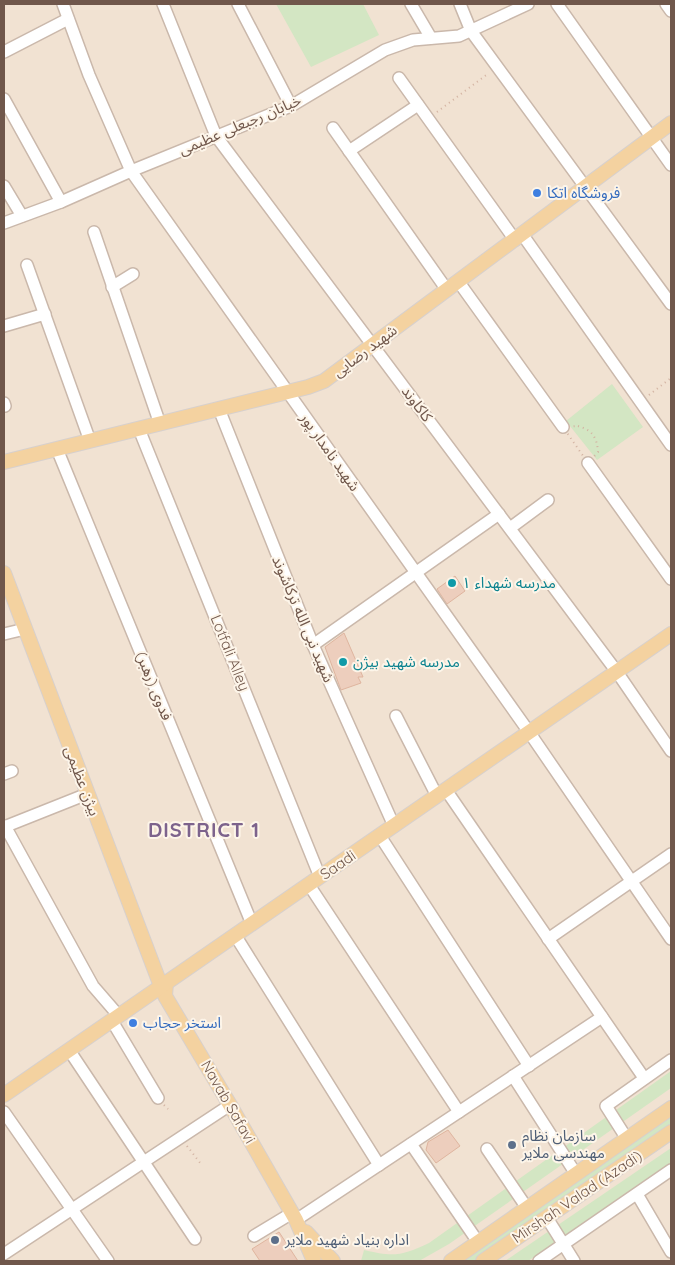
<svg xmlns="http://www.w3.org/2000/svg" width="675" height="1265" viewBox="0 0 675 1265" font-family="Quicksand,'Noto Sans Arabic',sans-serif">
  <rect width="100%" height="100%" fill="#faf0e3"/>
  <rect fill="#f1e2d2" x="4" y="4" width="667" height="1257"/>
  <g fill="#d3e6c3">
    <polygon points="276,4 363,4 379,35 311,67"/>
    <polygon points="612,384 643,427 597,460 566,421"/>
    <path d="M671,1071v17l-222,156 -30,17h-58l3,-11c29,7 38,6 65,-7z"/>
    <polygon points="671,1114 671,1124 476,1261 458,1261"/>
    <polygon points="671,1148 671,1166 528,1261 505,1261"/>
  </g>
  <g fill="#edcebd" stroke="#dfb59f">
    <polygon points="455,576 465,591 447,604 437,589"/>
    <polygon points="344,633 363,677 358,677 361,683 341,690 325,647"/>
    <polygon points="448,1130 460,1146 436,1163 426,1150 428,1142"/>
    <polygon points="279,1232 298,1261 260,1261 252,1249"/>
  </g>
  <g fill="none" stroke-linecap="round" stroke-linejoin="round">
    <defs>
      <g id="minor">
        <polyline points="63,4 89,75 131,171 529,732 671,939"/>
        <polyline points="163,4 216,136 617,672 671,751"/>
        <polyline points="238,4 291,106"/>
        <polyline points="411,4 431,38"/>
        <polyline points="460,4 471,31 671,304"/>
        <polyline points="557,4 671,165"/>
        <polyline points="666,4 671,11"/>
        <polyline points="4,52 68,19"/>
        <polyline points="399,78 515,240"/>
        <polyline points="4,99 61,202"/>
        <polyline points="333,128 447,290"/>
        <polyline points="349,151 418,105"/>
        <polyline points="4,186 22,216"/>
        <polyline points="4,223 61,202 131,171 291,106 385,50 413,40 459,36 528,4"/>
        <polyline points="94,232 160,424"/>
        <polyline points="522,234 671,445"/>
        <polyline points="27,265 90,441"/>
        <polyline points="458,281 563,427"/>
        <polyline points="112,287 133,274"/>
        <polyline points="4,326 45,314"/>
        <polyline points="4,403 5,406"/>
        <polyline points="219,409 313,645 394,826"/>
        <polyline points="139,429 320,877"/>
        <polyline points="57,449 252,924"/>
        <polyline points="588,463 671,579"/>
        <polyline points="510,528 548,500"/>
        <polyline points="4,634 25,629"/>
        <polyline points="313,645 499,514"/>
        <polyline points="396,716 437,796"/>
        <polyline points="4,774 12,771"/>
        <polyline points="446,790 644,1078"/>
        <polyline points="5,826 93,986 119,1016"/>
        <polyline points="4,827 87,794"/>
        <polyline points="380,836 529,1066"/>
        <polyline points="309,885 459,1112"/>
        <polyline points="235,935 379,1165"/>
        <polyline points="548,939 671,854"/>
        <polyline points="112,1021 158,1098"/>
        <polyline points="69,1050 195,1239"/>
        <polyline points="513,1076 576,1174"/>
        <polyline points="4,1112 108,1261"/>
        <polyline points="627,1139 606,1106 671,1060"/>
        <polyline points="411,1144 478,1242"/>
        <polyline points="487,1149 527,1208"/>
        <polyline points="637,1194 671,1252"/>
        <polyline points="547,1218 574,1261"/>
        <polyline points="296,1220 602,1017"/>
        <polyline points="254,1236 292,1213"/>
        <polyline points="4,1254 230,1105"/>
        <polyline points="539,1261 671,1170"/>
      </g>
      <g id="major">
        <polyline points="4,462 308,387 324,381 671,123"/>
        <polyline points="4,573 159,981 166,983 165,996 230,1105 296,1220 314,1261"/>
        <polyline points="4,1095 671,634"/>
        <polyline points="306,1232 333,1261"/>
        <polyline points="451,1261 671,1108"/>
        <polyline points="483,1261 671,1132"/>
      </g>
    </defs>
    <use href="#minor" stroke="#cab8ab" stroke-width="14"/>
    <use href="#major" stroke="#d7d0cd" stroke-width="16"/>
    <g stroke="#d2b2a1" stroke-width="2" stroke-dasharray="1 4" stroke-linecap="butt">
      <polyline points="437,112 489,73"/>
      <polyline points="649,395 671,378"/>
      <path d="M578,426c14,4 19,11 20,26l-10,11 -25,-36z"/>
      <polyline points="164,1105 168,1109"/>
      <polyline points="187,1146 201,1164"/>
    </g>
    <use href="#minor" stroke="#fff" stroke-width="11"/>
    <use href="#major" stroke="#f4d2a0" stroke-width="14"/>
  </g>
  <g fill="#3f7fe0" stroke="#fdf5e9" stroke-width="2">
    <circle cx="537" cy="193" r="5"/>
    <circle cx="133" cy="1023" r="5"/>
  </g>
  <g fill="#0f9aa8" stroke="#fdf5e9" stroke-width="2">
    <circle cx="452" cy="583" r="5"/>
    <circle cx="343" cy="662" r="5"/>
  </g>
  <g fill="#5c6f8a" stroke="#fdf5e9" stroke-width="2">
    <circle cx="512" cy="1145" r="5"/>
    <circle cx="275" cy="1240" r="5"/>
  </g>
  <g text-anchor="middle" stroke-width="4" stroke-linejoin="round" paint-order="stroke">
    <g font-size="15" fill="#70574b" stroke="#fdf5e9">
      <text transform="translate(240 125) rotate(-23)" y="5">خیابان رجبعلی عظیمی</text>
      <text transform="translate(365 351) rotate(-37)" y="5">شهید رضایی</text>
      <text transform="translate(417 404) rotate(53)" y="5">کاکاوند</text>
      <text transform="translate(330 452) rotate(55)" y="5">شهید نامدار پور</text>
      <text transform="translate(303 619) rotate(67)" y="5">شهید نبی الله ترکاشوند</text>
      <text transform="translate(230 653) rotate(68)" y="5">Lotfali Alley</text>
      <text transform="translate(154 686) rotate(68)" y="5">فدوی (رهبر)</text>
      <text transform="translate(82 781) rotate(69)" y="5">بیژن عظیمی</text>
      <text transform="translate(338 865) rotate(-35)" y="5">Saadi</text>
      <text transform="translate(228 1102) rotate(60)" y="5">Navab Safavi</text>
      <text transform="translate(577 1197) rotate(-34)" y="5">Mirshah Valad (Azadi)</text>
    </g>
    <g font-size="15" fill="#366cbe" stroke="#fdf5e9" text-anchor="start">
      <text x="547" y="198">فروشگاه اتکا</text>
      <text x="143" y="1028">استخر حجاب</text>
    </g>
    <g font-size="15" fill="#0d838f" stroke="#fdf5e9" text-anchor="start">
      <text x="462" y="588">مدرسه شهداء ۱</text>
      <text x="353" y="667">مدرسه شهید بیژن</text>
    </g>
    <g font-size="15" fill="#4e5e75" stroke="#fdf5e9" text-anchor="start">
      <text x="522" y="1141">سازمان نظام<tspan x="522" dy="17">مهندسی ملایر</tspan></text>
      <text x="285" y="1245">اداره بنیاد شهید ملایر</text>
    </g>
    <g font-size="20" font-weight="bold" letter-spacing="1" fill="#7d638c" stroke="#fdf5e9">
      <text x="204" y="837">DISTRICT 1</text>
    </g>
  </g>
  <rect width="675" height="1265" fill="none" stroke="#70574b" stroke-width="10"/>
</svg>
